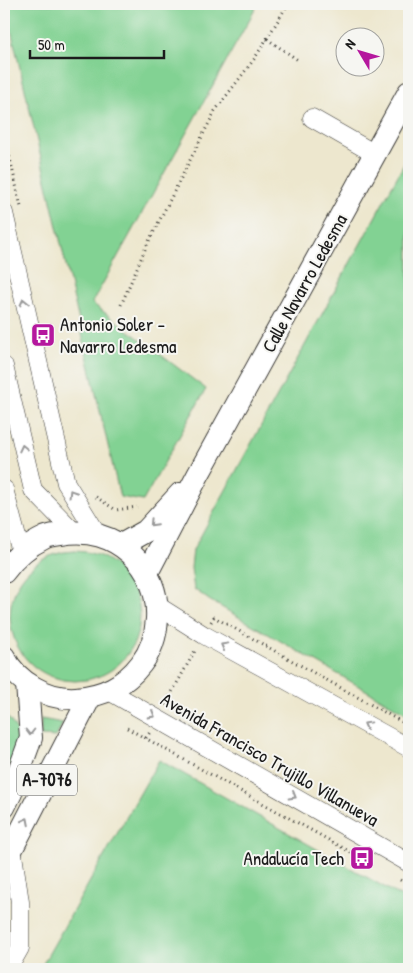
<svg xmlns="http://www.w3.org/2000/svg" width="413" height="973" viewBox="0 0 413 973" font-family="'Patrick Hand',sans-serif">
  <rect width="100%" height="100%" fill="#f6f6f2"/>
  <filter id="ink" filterUnits="userSpaceOnUse"><feTurbulence type="fractalNoise" baseFrequency=".02" numOctaves="2"/><feDisplacementMap in="SourceGraphic" scale="10" xChannelSelector="R" yChannelSelector="G"/><feConvolveMatrix kernelMatrix="1 2 1 2 8 2 1 2 1" color-interpolation-filters="sRGB"/></filter>
  <filter id="wash" filterUnits="userSpaceOnUse"><feTurbulence type="fractalNoise" baseFrequency=".0096" numOctaves="4" result="noise"/><feDisplacementMap in="SourceGraphic" scale="20" xChannelSelector="R" yChannelSelector="G"/><feGaussianBlur stdDeviation="1.12" result="paint"/><feColorMatrix in="noise" values="0 0 0 0 0 0 0 0 0 0 0 0 0 0 0 0 0 1.4 0 .05"/><feComposite in="paint" operator="in"/></filter>
  <g filter="url(#wash)">
    <rect width="100%" height="100%" fill="#ede7ce"/>
    <g fill="#82d293" stroke="#4f7758">
      <polygon points="5,4 258,4 92,303 206,389 143,501 120,497"/>
      <polygon points="409,155 409,715 209,600 194,589 191,568 193,550"/>
      <circle cx="75" cy="616" r="65"/>
      <polygon points="4,715 10,720 19,734 15,754 4,774"/>
      <polygon points="41,719 63,723 56,737 41,736"/>
      <polygon points="159,760 409,901 409,969 40,969"/>
    </g>
  </g>
  <g filter="url(#ink)">
    <g fill="none" stroke-linecap="round" stroke-linejoin="round">
      <defs>
        <g id="minor">
          <polyline points="312,118 375,154"/>
          <polyline points="4,213 66,483 98,535"/>
          <polyline points="4,366 33,490 74,532"/>
          <polyline points="4,489 21,552"/>
          <polyline points="158,606 204,635 409,748"/>
          <polyline points="109,691 409,863"/>
          <polyline points="8,969 20,948 20,902 12,848"/>
        </g>
        <g id="major">
          <polyline points="121,545 146,531 180,494"/>
          <path d="M4,572c11,-15 23,-26 40,-34 5,-3 12,-3 18,-4 53,-10 98,33 95,85 -1,17 -6,32 -16,45 -17,22 -38,32 -65,34 -29,2 -59,-16 -72,-41"/>
          <polyline points="147,573 198,475 409,92"/>
          <polyline points="4,807 11,793 31,738 27,684"/>
          <polyline points="4,864 90,697"/>
        </g>
      </defs>
      <use href="#minor" stroke="#3b3a37" stroke-width="19"/>
      <use href="#major" stroke="#3b3a37" stroke-width="24"/>
      <g stroke="#3b3a37" stroke-width="3" stroke-dasharray="1 4" stroke-linecap="butt">
        <polyline points="267,39 298,60"/>
        <polyline points="4,132 21,207"/>
        <polyline points="121,305 146,247 215,111 255,58 288,4"/>
        <polyline points="96,497 116,510 137,507"/>
        <polyline points="211,622 214,617 409,726"/>
        <polyline points="165,705 196,649"/>
        <polyline points="127,728 354,854"/>
        <polyline points="146,738 150,732"/>
        <polyline points="400,880 409,885"/>
      </g>
      <use href="#minor" stroke="#fff" stroke-width="18"/>
      <use href="#major" stroke="#fff" stroke-width="22"/>
    </g>
    <defs><path id="oneway-chevron" d="M-2-3.5L2.5 0L-2 3.5" fill="none" stroke-width="1.6" stroke-linecap="round" stroke-linejoin="round" transform="scale(1.25)"/></defs>
    <g stroke="#999">
      <use href="#oneway-chevron" transform="translate(24 302) rotate(-103)"/>
      <use href="#oneway-chevron" transform="translate(23 448) rotate(-103)"/>
      <use href="#oneway-chevron" transform="translate(72 493) rotate(-122)"/>
      <use href="#oneway-chevron" transform="translate(153 523) rotate(134)"/>
      <use href="#oneway-chevron" transform="translate(224 646) rotate(-151)"/>
      <use href="#oneway-chevron" transform="translate(152 715) rotate(30)"/>
      <use href="#oneway-chevron" transform="translate(367 725) rotate(-151)"/>
      <use href="#oneway-chevron" transform="translate(30 732) rotate(90)"/>
      <use href="#oneway-chevron" transform="translate(293 796) rotate(30)"/>
      <use href="#oneway-chevron" transform="translate(26 821) rotate(-63)"/>
    </g>
  </g>
  <defs>
    <symbol id="bus-square" viewBox="-11 -11 22 22"><rect x="-9" y="-9" width="18" height="18" rx="4" fill="#b5179e" stroke="#f6f6f2"/><path d="M-5-6H5V4H4V6H2V4H-2V6H-4V4H-5ZM-3.5-4V0h7V-4ZM-3.5 1.2v1.5H-2V1.2ZM2 1.2v1.5H3.5V1.2Z" fill="#fff"/></symbol>
  </defs>
  <g fill-rule="evenodd">
    <use href="#bus-square" x="29" y="321" width="28" height="28"/>
    <use href="#bus-square" x="348" y="844" width="28" height="28"/>
  </g>
  <g text-anchor="middle" stroke-width="4" stroke-linejoin="round" paint-order="stroke">
    <rect fill="#f6f6f2" stroke="#5d5d5c" stroke-width="1" x="17" y="764.5" width="60" height="31" rx="4"/>
    <g font-size="18" font-weight="bold" fill="#1c1c1c">
      <text x="47" y="786">A-7076</text>
    </g>
    <g font-size="19" fill="#1c1c1c" stroke="#f6f6f2">
      <text transform="translate(304 283) rotate(-61)" y="7">Calle Navarro Ledesma</text>
      <text transform="translate(270 759) rotate(30)" y="7">Avenida Francisco Trujillo Villanueva</text>
    </g>
    <g font-size="19" fill="#1c1c1c" stroke="#f6f6f2" text-anchor="start">
      <text x="60" y="331">Antonio Soler -<tspan x="60" dy="22">Navarro Ledesma</tspan></text>
      <text x="344" y="865" text-anchor="end">Andalucía Tech</text>
    </g>
  </g>
  <rect width="413" height="973" fill="none" stroke="#f6f6f2" stroke-width="20"/>
  <g transform="translate(360 52) rotate(308)"><circle r="24" fill="#f6f6f2" stroke="#9f9f9c"/>
  <path d="M0-4L9 19L0 12L-9 19Z" fill="#b5179e"/>
  <text y="-8" font-size="14" font-weight="bold" text-anchor="middle" fill="#1c1c1c">N</text>
  </g>
  <path d="M30 50v8h134v-8" fill="none" stroke="#1c1c1c" stroke-width="2.5"/>
  <text x="38" y="50" font-size="15" fill="#1c1c1c" stroke="#f6f6f2" stroke-width="4" paint-order="stroke">50 m</text>
</svg>
